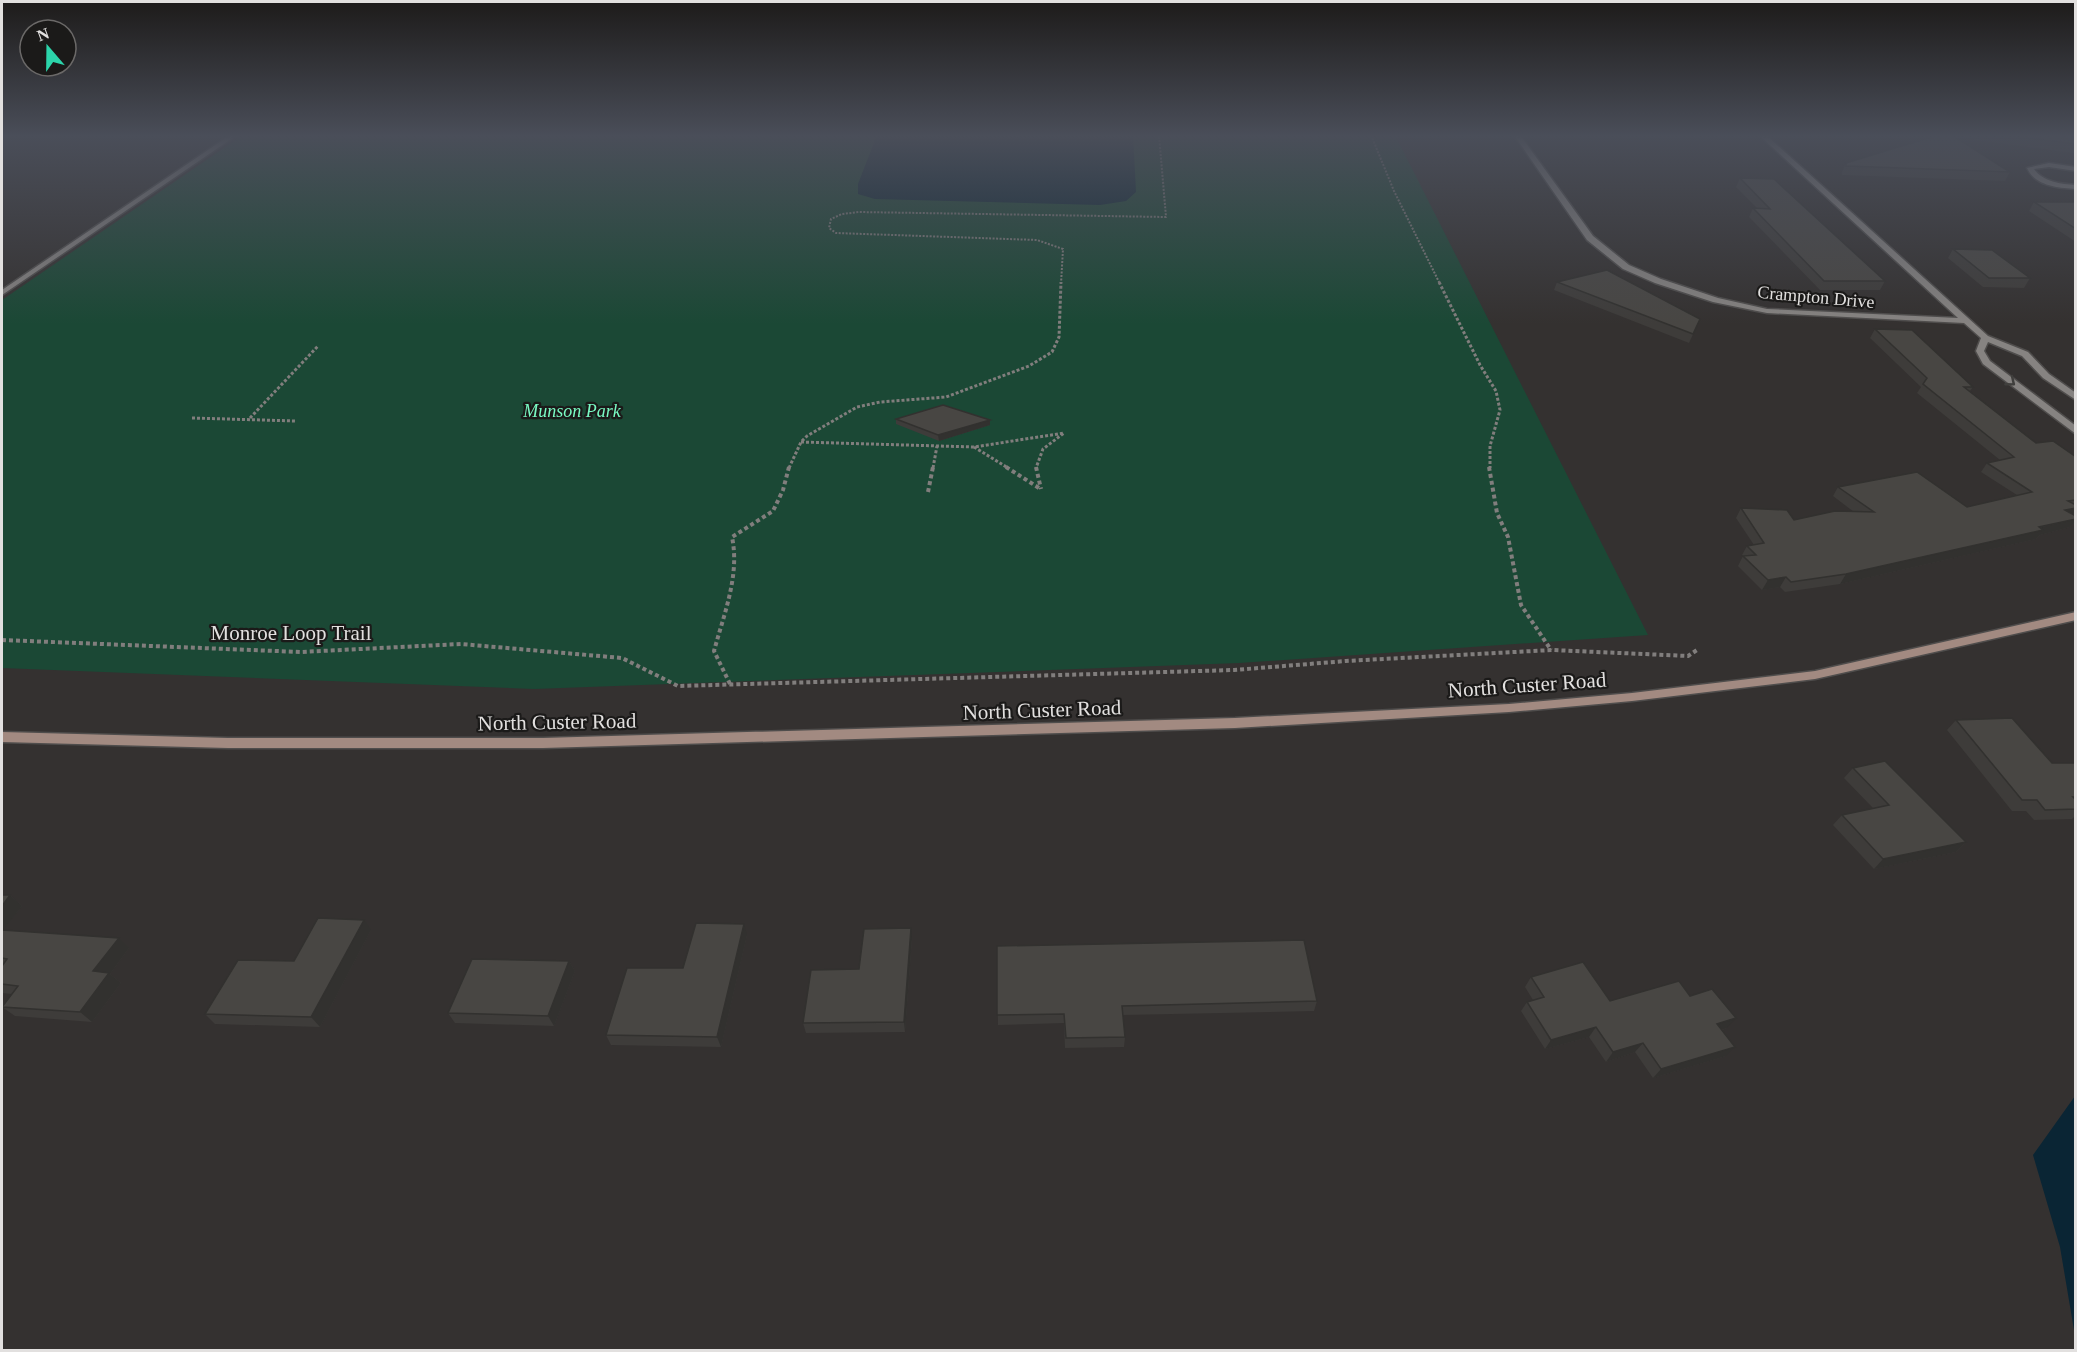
<svg xmlns="http://www.w3.org/2000/svg" width="2077" height="1352" viewBox="0 0 2077 1352" font-family="'Times New Roman',serif">
  <rect width="100%" height="100%" fill="#343130"/>
  <polygon fill="#1b4835" points="243,135 1395,135 1648,635 1239,663 534,689 2,668 2,300"/>
  <g fill="#0a2534">
    <polygon points="877,135 1133,135 1136,192 1126,201 1100,205 875,199 858,194 858,184"/>
    <polygon points="2075,1096 2075,1336 2060,1247 2033,1155"/>
  </g>
  <g fill="none" stroke-linecap="round" stroke-linejoin="round">
    <defs>
      <g id="street">
        <polygon points="230,135 237,135 2,295 2,290"/>
        <polygon points="1514,135 1520,135 1593,236 1629,265 1661,279 1718,298 1767,309 1958,318 1759,135 1766,135 1988,336 2028,352 2049,374 2076,393 2076,400 2043,378 2022,356 1988,342 1984,351 1990,361 2076,426 2076,434 1983,364 1976,351 1981,338 1964,323 1767,313 1713,302 1655,283 1623,269 1587,240"/>
        <path d="M2049,163l27,4v4l-27,-4 -15,2c9,13 27,15 42,16v4c-18,-1 -41,-3 -49,-21z"/>
      </g>
      <polygon id="secondary" points="2076,612 2076,620 1815,679 1632,701 1509,712 1235,728 543,748 228,748 2,742 2,732 228,738 543,738 1235,718 1509,704 1632,693 1815,671"/>
    </defs>
    <use href="#street" stroke="#4f4d4c" stroke-width="3"/>
    <use href="#secondary" stroke="#4f4d4c" stroke-width="3"/>
    <g stroke="#817e7d" stroke-width="2" stroke-dasharray="2 1.5" stroke-linecap="butt">
      <polyline points="1371,135 1394,191 1440,284"/>
      <polyline points="1061,284 1063,249 1037,240 836,233 829,228 831,219 842,214 859,212 1166,217 1159,135"/>
    </g>
    <g stroke="#817e7d" stroke-width="3" stroke-dasharray="3 2" stroke-linecap="butt">
      <polyline points="1439,282 1480,365 1496,391 1500,410 1490,446 1490,468"/>
      <polyline points="192,418 296,421"/>
      <polyline points="250,418 318,346"/>
      <polyline points="801,442 974,447 1064,433 1043,449 1036,468"/>
      <polyline points="974,447 1008,468"/>
      <polyline points="789,468 801,442 807,436 857,407 880,402 946,397 1029,366 1052,352 1059,337 1061,282"/>
      <polyline points="933,468 937,446"/>
    </g>
    <g stroke="#817e7d" stroke-width="4" stroke-dasharray="4 3" stroke-linecap="butt">
      <polyline points="1006,467 1039,488"/>
      <polyline points="1036,467 1041,489"/>
      <polyline points="1489,467 1497,513 1508,537 1521,605 1551,650"/>
      <polyline points="928,492 933,467"/>
      <polyline points="2,640 301,652 461,644 622,658 678,686 1234,670 1346,661 1552,650 1688,656 1697,650"/>
      <path d="M730,684l-16,-33c10,-37 26,-76 18,-114l41,-26 10,-21 6,-23"/>
    </g>
    <use href="#street" fill="#868381" fill-rule="evenodd"/>
    <use href="#secondary" fill="#a28a81" fill-rule="evenodd"/>
  </g>
  <g fill="#3e3c3a">
    <polygon points="1959,135 2076,135 2076,154 2073,153 1960,138"/>
    <polygon points="1846,163 2010,172 2005,181 1842,175 1842,172"/>
    <polygon points="1740,178 1885,281 1880,290 1820,290 1749,217 1753,208 1757,208 1736,187"/>
    <polygon points="2034,202 2076,202 2076,242 2029,211"/>
    <polygon points="1953,249 2030,278 2024,288 1983,287 1948,258"/>
    <polygon points="1557,282 1700,319 1689,343 1554,290"/>
    <polygon points="1875,329 1973,387 1970,391 2036,443 2076,457 2076,511 2073,514 2076,516 2076,521 2070,527 2040,535 2036,539 1840,584 1785,592 1780,587 1762,590 1738,566 1743,556 1742,555 1747,546 1754,545 1736,518 1741,508 1794,520 1854,512 1833,496 1838,487 1967,507 2017,495 1981,472 1987,463 2000,460 1917,393 1921,387 1870,338"/>
    <polygon points="896,419 990,425 939,441 896,424"/>
    <polygon points="1956,720 2052,763 2076,763 2076,815 2072,819 2034,820 2026,811 2012,811 1947,730"/>
    <polygon points="1853,768 1966,842 1956,852 1874,869 1833,825 1842,815 1873,808 1844,778"/>
    <polygon points="2,895 10,895 22,906 2,930 129,948 110,974 121,983 92,1022 15,1016 2,1007 12,994 2,993"/>
    <polygon points="371,930 320,1027 215,1024 205,1014 294,961"/>
    <polygon points="747,935 721,1047 611,1045 606,1035 683,968"/>
    <polygon points="912,939 905,1032 806,1033 803,1023 859,969"/>
    <polygon points="997,946 1317,1001 1314,1011 1123,1015 1125,1037 1124,1047 1065,1048 1064,1023 998,1025"/>
    <polygon points="569,961 575,971 554,1026 455,1023 448,1013"/>
    <polygon points="1531,977 1610,1001 1690,996 1727,1028 1722,1030 1726,1056 1653,1078 1635,1052 1606,1062 1589,1037 1545,1049 1521,1011 1527,1002 1533,1000 1525,987"/>
  </g>
  <g fill="#32312f">
    <polygon points="990,420 990,425 939,441 938,435"/>
    <polygon points="2076,508 2076,511 2071,516 2065,510"/>
    <polygon points="2076,519 2076,521 2070,527 2040,535 2036,539 1840,584 1846,574"/>
    <polygon points="1786,577 1780,587 1762,590 1768,580"/>
    <polygon points="1966,842 1956,852 1874,869 1883,859"/>
    <polygon points="10,895 22,906 2,931 2,906"/>
    <polygon points="364,920 371,930 320,1027 311,1017"/>
    <polygon points="744,924 747,935 721,1047 717,1037"/>
    <polygon points="911,928 912,939 905,1032 904,1022"/>
    <polygon points="119,938 129,948 110,974 121,983 92,1022 80,1012 93,971"/>
    <polygon points="569,961 575,971 554,1026 548,1016"/>
    <polygon points="1736,1018 1727,1028 1709,1034 1717,1024"/>
    <polygon points="1596,1027 1589,1037 1545,1049 1551,1040"/>
    <polygon points="1643,1043 1635,1052 1606,1062 1613,1052"/>
    <polygon points="1735,1047 1726,1056 1653,1078 1661,1069"/>
  </g>
  <g fill="#484643" stroke="#32312f" stroke-width="1.5">
    <polygon points="1938,135 1952,135 2010,172 1846,166 1846,163"/>
    <polygon points="2005,135 2076,135 2076,144"/>
    <polygon points="1740,178 1774,179 1885,281 1824,281 1753,208 1770,209"/>
    <polygon points="2034,202 2076,202 2076,229"/>
    <polygon points="1953,249 1992,250 2030,278 1989,278"/>
    <polygon points="1607,270 1700,319 1693,334 1557,282"/>
    <polygon points="1875,329 1912,330 1973,387 1964,387 2036,443 2053,441 2076,457 2076,500 2068,501 2076,505 2076,508 2065,510 2076,516 2076,519 2039,527 2043,530 1846,574 1791,582 1786,577 1768,580 1743,556 1756,555 1747,546 1764,543 1741,508 1787,510 1794,520 1835,511 1874,512 1838,487 1917,472 1967,507 2032,492 1987,463 2014,457 1923,384 1927,378"/>
    <polygon points="943,405 990,420 938,435 896,419"/>
    <polygon points="2012,718 2052,763 2076,763 2076,797 2073,797 2076,800 2076,809 2045,810 2037,800 2022,800 1956,720"/>
    <polygon points="1885,761 1966,842 1883,859 1842,815 1889,805 1853,768"/>
    <polygon points="2,895 10,895 2,906"/>
    <polygon points="318,918 364,920 311,1017 205,1014 238,960 294,961"/>
    <polygon points="696,923 744,924 717,1037 606,1035 627,968 683,968"/>
    <polygon points="911,928 904,1022 803,1023 811,970 859,969 864,929"/>
    <polygon points="2,930 119,938 93,971 109,973 80,1012 2,1007 18,986 2,984 2,966 7,959 2,958"/>
    <polygon points="1304,940 1317,1001 1122,1006 1125,1037 1066,1038 1064,1014 997,1015 997,946"/>
    <polygon points="472,959 569,961 548,1016 448,1013"/>
    <polygon points="1583,962 1610,1001 1679,981 1690,996 1712,989 1736,1018 1717,1024 1735,1047 1661,1069 1643,1043 1613,1052 1596,1027 1551,1040 1527,1002 1544,997 1531,977"/>
  </g>
  <defs><path id="oneway-chevron" d="M-2-3.5L2.5 0L-2 3.5" fill="none" stroke-width="1.6" stroke-linecap="round" stroke-linejoin="round" transform="scale(1.5)"/></defs>
  <use stroke="#403f3d" href="#oneway-chevron" transform="translate(2011 382) rotate(39)"/>
  <linearGradient id="sky" x2="0" y2="1"><stop stop-color="#1d1b1a"/><stop offset="0.42" stop-color="#4a4e59"/><stop offset="1" stop-color="#4a4e59" stop-opacity="0"/></linearGradient>
  <rect width="2077" height="324" fill="url(#sky)"/>
  <g text-anchor="middle" stroke-width="4.5" stroke-linejoin="round" paint-order="stroke">
    <g font-size="18" fill="#e2e0df" stroke="#1b1a19">
      <text transform="translate(1816 297) rotate(5)" y="6">Crampton Drive</text>
    </g>
    <g font-size="18" font-style="italic" fill="#79fac3" stroke="#1b1a19">
      <text x="572" y="417">Munson Park</text>
    </g>
    <g font-size="21" fill="#e2e0df" stroke="#1b1a19">
      <text x="291" y="640">Monroe Loop Trail</text>
      <text transform="translate(1527 685) rotate(-4)" y="7">North Custer Road</text>
      <text transform="translate(1042 710) rotate(-2)" y="7">North Custer Road</text>
      <text transform="translate(557 722) rotate(-1)" y="7">North Custer Road</text>
    </g>
  </g>
  <rect width="2077" height="1352" fill="none" stroke="#e2e0df" stroke-width="6"/>
  <g transform="translate(48 48) rotate(340)"><circle r="28" fill="#1b1a19" stroke="#6b6968" stroke-width="1.5"/>
  <path d="M0-4.5L10 22L0 15L-10 22Z" fill="#2cd5ab"/>
  <text y="-9" font-size="16" font-weight="bold" text-anchor="middle" fill="#e2e0df">N</text>
  </g>
</svg>
